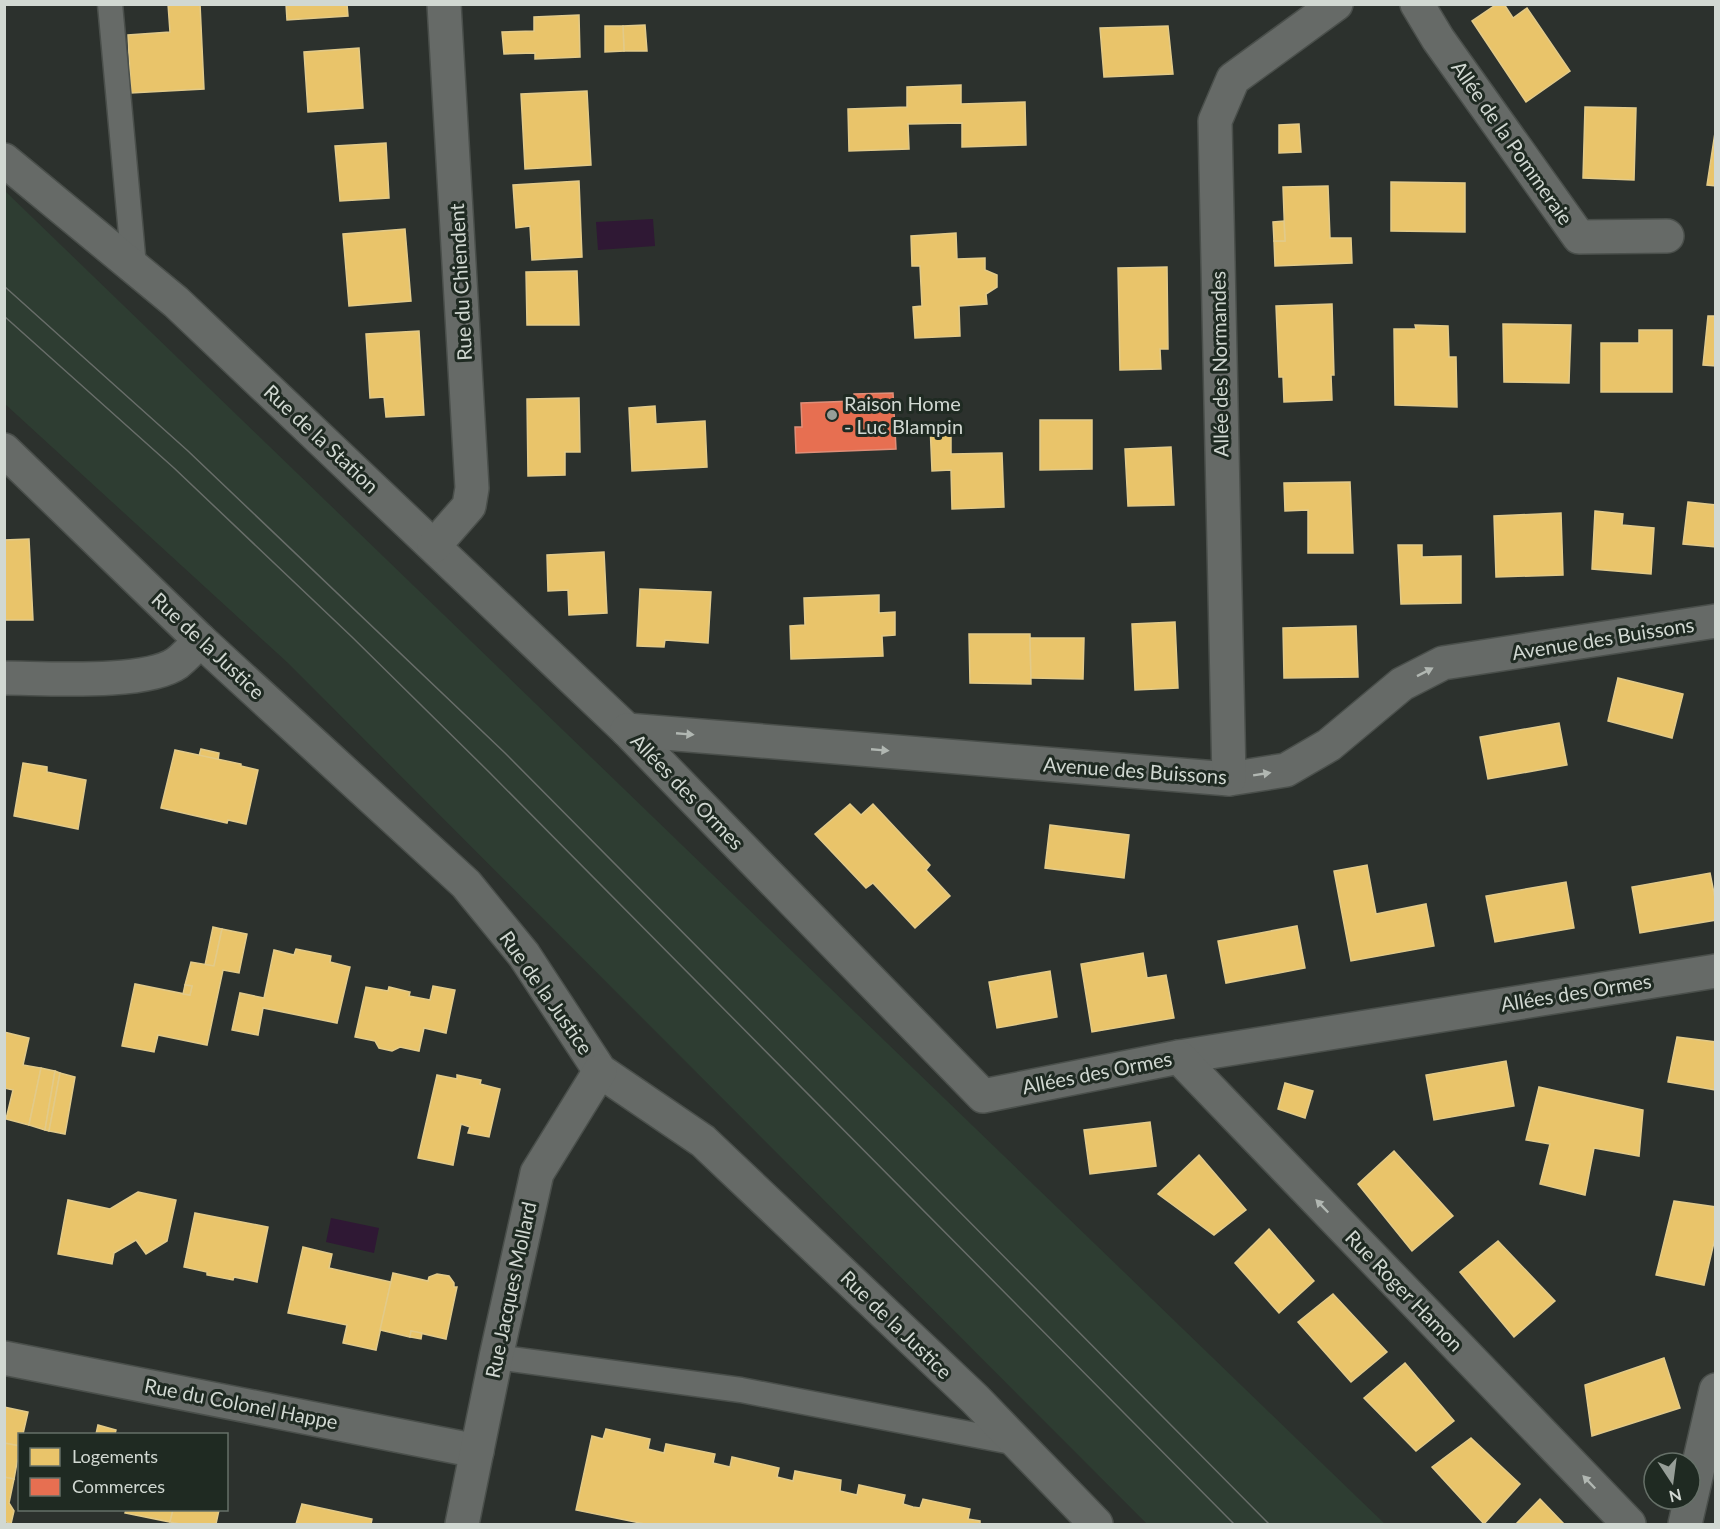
<svg xmlns="http://www.w3.org/2000/svg" width="1720" height="1529" viewBox="0 0 1720 1529" font-family="Lato,sans-serif">
  <rect width="100%" height="100%" fill="#2c312d"/>
  <polygon fill="#2e3d32" points="4,190 1360,1500 1385,1524 1147,1524 288,663 5,404"/>
  <g fill="#2f1834">
    <polygon points="653,219 655,246 598,250 596,222"/>
    <polygon points="331,1218 379,1228 374,1253 326,1242"/>
  </g>
  <g fill="#e9c46a" stroke="#e2ca89" stroke-width="1.5">
    <polygon points="168,4 200,4 204,89 131,93 128,35 170,32"/>
    <polygon points="286,4 347,4 348,16 287,20"/>
    <polygon points="1497,4 1504,4 1513,18 1527,8 1570,71 1526,102 1472,21"/>
    <polygon points="579,15 580,57 535,59 535,53 504,54 502,32 534,31 534,17"/>
    <polygon points="645,25 647,51 624,51 623,26"/>
    <polygon points="605,26 623,26 624,51 605,52"/>
    <polygon points="1168,26 1173,74 1104,77 1100,28"/>
    <polygon points="359,48 363,108 308,112 304,52"/>
    <polygon points="961,85 961,104 1025,102 1026,145 962,147 962,123 908,124 909,149 849,151 848,109 907,107 907,87"/>
    <polygon points="587,91 591,165 525,169 521,94"/>
    <polygon points="1585,107 1636,108 1634,180 1583,178"/>
    <polygon points="1299,124 1301,152 1279,153 1279,125"/>
    <polygon points="1716,126 1716,186 1707,185"/>
    <polygon points="386,143 389,198 340,201 335,146"/>
    <polygon points="579,181 582,257 532,260 530,226 516,228 513,185"/>
    <polygon points="1391,182 1465,183 1465,232 1391,231"/>
    <polygon points="1328,186 1330,238 1351,238 1352,263 1275,266 1274,241 1285,241 1283,187"/>
    <polygon points="1284,221 1285,241 1274,241 1273,222"/>
    <polygon points="405,229 411,301 349,306 343,234"/>
    <polygon points="956,233 957,259 985,258 985,270 997,275 997,287 986,294 987,304 959,306 960,336 915,338 913,307 922,306 920,266 912,266 911,236"/>
    <polygon points="1167,267 1168,349 1160,349 1161,369 1120,370 1118,268"/>
    <polygon points="577,271 579,325 527,325 526,272"/>
    <polygon points="1332,304 1334,375 1331,375 1332,400 1284,402 1283,377 1279,377 1276,306"/>
    <polygon points="1708,316 1716,316 1716,366 1703,365"/>
    <polygon points="1503,324 1571,325 1569,383 1504,382"/>
    <polygon points="1415,325 1448,326 1449,357 1456,357 1457,407 1395,405 1394,329 1416,329"/>
    <polygon points="1639,330 1672,330 1672,392 1601,392 1601,343 1639,343"/>
    <polygon points="419,331 424,415 386,417 384,397 370,398 366,334"/>
    <polygon points="579,398 580,452 565,452 565,475 528,476 527,399"/>
    <polygon points="655,406 656,424 705,421 707,467 632,471 629,408"/>
    <polygon points="1040,420 1092,420 1092,469 1040,470"/>
    <polygon points="951,423 951,454 1002,453 1004,507 952,509 951,470 932,471 930,424"/>
    <polygon points="1171,447 1174,505 1128,506 1125,449"/>
    <polygon points="1350,482 1353,553 1308,553 1308,510 1285,511 1284,483"/>
    <polygon points="1688,502 1716,505 1716,547 1683,544"/>
    <polygon points="1595,511 1623,514 1622,525 1654,528 1651,574 1592,569"/>
    <polygon points="1561,513 1563,575 1496,577 1494,516"/>
    <polygon points="29,539 33,620 4,620 4,540"/>
    <polygon points="1398,545 1422,545 1422,557 1461,556 1461,603 1401,604"/>
    <polygon points="604,552 607,613 569,615 568,590 548,591 547,555"/>
    <polygon points="640,589 711,592 708,643 665,640 664,647 637,646"/>
    <polygon points="879,595 879,613 895,612 895,635 882,636 883,656 791,659 790,626 805,625 804,598"/>
    <polygon points="1175,622 1178,688 1135,690 1132,624"/>
    <polygon points="1356,626 1358,677 1284,678 1283,628"/>
    <polygon points="969,634 1030,634 1031,684 970,683"/>
    <polygon points="1030,638 1084,638 1083,679 1031,678"/>
    <polygon points="1618,678 1683,694 1672,738 1608,721"/>
    <polygon points="1559,723 1567,765 1488,779 1480,737"/>
    <polygon points="201,749 219,753 218,760 199,756"/>
    <polygon points="175,750 241,764 241,766 258,770 246,824 228,820 227,823 161,808"/>
    <polygon points="23,763 47,767 47,772 86,780 78,829 14,816"/>
    <polygon points="850,804 861,815 873,804 930,865 926,870 950,896 915,928 873,883 866,888 815,834"/>
    <polygon points="1050,825 1129,835 1124,878 1045,868"/>
    <polygon points="1367,865 1376,914 1426,904 1434,946 1351,961 1334,871"/>
    <polygon points="1710,873 1716,903 1716,920 1640,933 1632,887"/>
    <polygon points="1566,882 1574,928 1495,942 1486,896"/>
    <polygon points="1297,926 1305,968 1226,983 1218,941"/>
    <polygon points="213,927 222,929 214,966 205,965"/>
    <polygon points="222,929 247,934 239,973 223,970 207,1045 158,1035 154,1052 122,1046 135,984 190,995 192,986 185,985 191,962 214,966"/>
    <polygon points="296,949 331,956 330,962 350,967 337,1023 263,1008 258,1035 232,1030 240,993 264,998 274,950 294,955"/>
    <polygon points="1143,953 1147,978 1166,975 1174,1018 1092,1032 1081,964"/>
    <polygon points="1050,971 1057,1017 997,1028 989,982"/>
    <polygon points="185,985 192,986 190,995 183,994"/>
    <polygon points="433,986 455,990 446,1033 424,1028 419,1051 400,1047 392,1051 379,1048 375,1041 355,1037 366,987 388,991 389,987 410,992 409,996 430,1000"/>
    <polygon points="4,1032 29,1038 23,1065 41,1068 29,1125 6,1119 13,1090 4,1088"/>
    <polygon points="1677,1037 1716,1042 1716,1090 1668,1082"/>
    <polygon points="1506,1061 1514,1106 1434,1120 1426,1075"/>
    <polygon points="41,1068 55,1071 45,1130 29,1125"/>
    <polygon points="55,1071 60,1073 49,1131 45,1130"/>
    <polygon points="60,1073 75,1077 65,1134 49,1131"/>
    <polygon points="437,1075 457,1079 457,1075 481,1080 480,1084 500,1089 489,1137 468,1133 470,1127 461,1124 453,1165 418,1158"/>
    <polygon points="1285,1083 1313,1091 1305,1118 1278,1109"/>
    <polygon points="1539,1087 1643,1110 1639,1156 1594,1148 1585,1195 1540,1184 1550,1144 1526,1140"/>
    <polygon points="1150,1122 1156,1166 1090,1174 1084,1130"/>
    <polygon points="1394,1151 1453,1216 1412,1251 1358,1184"/>
    <polygon points="1199,1155 1246,1210 1214,1235 1158,1194"/>
    <polygon points="138,1192 176,1200 167,1241 146,1254 136,1240 114,1253 112,1264 58,1254 68,1200 110,1209"/>
    <polygon points="1674,1201 1716,1207 1716,1234 1704,1285 1656,1275"/>
    <polygon points="195,1213 268,1227 257,1282 234,1277 233,1280 207,1275 207,1272 184,1267"/>
    <polygon points="1269,1229 1314,1281 1279,1313 1235,1263"/>
    <polygon points="1498,1241 1555,1301 1514,1337 1460,1272"/>
    <polygon points="303,1247 332,1254 329,1268 391,1282 376,1350 343,1343 347,1325 288,1313"/>
    <polygon points="393,1273 428,1281 429,1277 437,1274 449,1276 454,1283 454,1287 457,1287 446,1339 411,1331 410,1337 380,1330"/>
    <polygon points="1333,1294 1387,1352 1351,1382 1298,1322"/>
    <polygon points="411,1331 422,1333 421,1339 410,1337"/>
    <polygon points="1664,1358 1680,1408 1592,1436 1585,1385"/>
    <polygon points="1405,1363 1454,1421 1416,1451 1364,1398"/>
    <polygon points="4,1407 28,1412 23,1434 20,1434 20,1446 4,1443"/>
    <polygon points="98,1425 116,1430 115,1434 96,1434"/>
    <polygon points="606,1429 650,1439 648,1449 664,1453 666,1444 715,1454 713,1463 730,1467 732,1457 779,1468 777,1477 793,1481 795,1471 841,1480 840,1491 857,1495 859,1485 905,1495 903,1504 913,1507 920,1508 923,1499 970,1509 968,1519 980,1521 980,1524 645,1524 576,1510 592,1436 603,1439"/>
    <polygon points="1471,1438 1520,1484 1484,1524 1432,1467"/>
    <polygon points="4,1443 20,1446 14,1479 4,1477"/>
    <polygon points="4,1477 14,1479 9,1503 14,1511 11,1524 4,1521"/>
    <polygon points="1540,1499 1564,1524 1516,1524"/>
    <polygon points="302,1504 372,1519 371,1524 296,1524"/>
    <polygon points="126,1510 173,1510 170,1522 125,1513"/>
    <polygon points="173,1510 219,1510 216,1524 180,1524 170,1522"/>
  </g>
  <polygon fill="#e76f51" stroke="#e08e78" stroke-width="1.5" points="893,393 896,449 796,453 795,427 802,427 801,403 854,401 854,394"/>
  <g fill="none" stroke-linecap="round" stroke-linejoin="round">
    <defs>
      <g id="lane">
        <polyline points="110,4 134,267"/>
        <polyline points="496,1357 741,1390 1017,1443"/>
      </g>
      <g id="street">
        <polyline points="1417,4 1438,39 1579,237 1667,236"/>
        <polyline points="4,160 176,302 627,730 983,1096 1179,1057 1716,971"/>
        <polyline points="4,450 200,640 466,884 524,955 600,1071 703,1141 975,1399 1096,1524"/>
        <polyline points="434,546 469,506 472,488 444,4"/>
        <path d="M4,678c41,0 142,7 173,-15 9,-7 16,-15 23,-23"/>
        <polyline points="627,730 1229,779 1286,770 1329,745 1402,684 1443,663 1716,621"/>
        <polyline points="1229,779 1215,121 1233,79 1336,4"/>
        <polyline points="1179,1057 1629,1524"/>
        <polyline points="4,1358 477,1451"/>
        <polyline points="462,1524 496,1357 537,1173 600,1071"/>
        <polyline points="1685,1524 1716,1390"/>
      </g>
    </defs>
    <use href="#lane" stroke="#4a4f4b" stroke-width="27"/>
    <use href="#street" stroke="#4a4f4b" stroke-width="36"/>
    <use href="#lane" stroke="#666a67" stroke-width="24"/>
    <use href="#street" stroke="#666a67" stroke-width="33"/>
    <g stroke="#686d69" stroke-width="1.5">
      <polyline points="4,286 188,451 505,753 1269,1524"/>
      <polyline points="4,316 174,468 352,637 489,772 1234,1524"/>
    </g>
  </g>
  <defs><path id="oneway-solid" d="M-6-.8H1V-3.2L6.5 0L1 3.2V.8H-6Z" transform="scale(1.5)"/></defs>
  <g fill="#b1b7b2">
    <use href="#oneway-solid" transform="translate(1425 672) rotate(-27)"/>
    <use href="#oneway-solid" transform="translate(685 734) rotate(5)"/>
    <use href="#oneway-solid" transform="translate(880 750) rotate(5)"/>
    <use href="#oneway-solid" transform="translate(1262 774) rotate(-9)"/>
    <use href="#oneway-solid" transform="translate(1322 1206) rotate(-134)"/>
    <use href="#oneway-solid" transform="translate(1589 1482) rotate(-134)"/>
  </g>
  <circle fill="#979e98" stroke="#1f2a22" stroke-width="2" cx="832" cy="415" r="6"/>
  <g text-anchor="middle" stroke-width="6" stroke-linejoin="round" paint-order="stroke">
    <g font-size="20" fill="#d1d8d2" stroke="#1f2a22">
      <text transform="translate(1512 143) rotate(55)" y="7">Allée de la Pommeraie</text>
      <text transform="translate(461 282) rotate(-93)" y="7">Rue du Chiendent</text>
      <text transform="translate(1220 364) rotate(-91)" y="7">Allée des Normandes</text>
      <text transform="translate(321 439) rotate(43)" y="7">Rue de la Station</text>
      <text transform="translate(1603 639) rotate(-9)" y="7">Avenue des Buissons</text>
      <text transform="translate(208 646) rotate(43)" y="7">Rue de la Justice</text>
      <text transform="translate(1135 771) rotate(4)" y="7">Avenue des Buissons</text>
      <text transform="translate(687 792) rotate(46)" y="7">Allées des Ormes</text>
      <text transform="translate(546 993) rotate(55)" y="7">Rue de la Justice</text>
      <text transform="translate(1576 993) rotate(-9)" y="7">Allées des Ormes</text>
      <text transform="translate(1097 1073) rotate(-11)" y="7">Allées des Ormes</text>
      <text transform="translate(511 1290) rotate(-78)" y="7">Rue Jacques Mollard</text>
      <text transform="translate(1404 1291) rotate(46)" y="7">Rue Roger Hamon</text>
      <text transform="translate(896 1325) rotate(44)" y="7">Rue de la Justice</text>
      <text transform="translate(241 1404) rotate(11)" y="7">Rue du Colonel Happe</text>
    </g>
    <g font-size="20" fill="#d1d8d2" stroke="#1f2a22" text-anchor="start">
      <text x="844" y="411">Raison Home<tspan x="844" dy="23">- Luc Blampin</tspan></text>
    </g>
  </g>
  <rect width="1720" height="1529" fill="none" stroke="#d1d8d2" stroke-width="12"/>
  <rect x="18" y="1433" width="210" height="78" fill="#1f2a22" stroke="#667068" stroke-width="1.5"/>
  <rect x="30" y="1448" width="30" height="18" fill="#e9c46a" stroke="#667068" stroke-width="1.5"/>
  <text x="72" y="1463" font-size="18" fill="#d1d8d2">Logements</text>
  <rect x="30" y="1478" width="30" height="18" fill="#e76f51" stroke="#667068" stroke-width="1.5"/>
  <text x="72" y="1493" font-size="18" fill="#d1d8d2">Commerces</text>
  <g transform="translate(1672 1481) rotate(167)"><circle r="28" fill="#1f2a22" stroke="#667068" stroke-width="1.5"/>
  <path d="M0-4.5L10 22L0 15L-10 22Z" fill="#979e98"/>
  <text y="-9" font-size="16" font-weight="bold" text-anchor="middle" fill="#d1d8d2">N</text>
  </g>
</svg>
